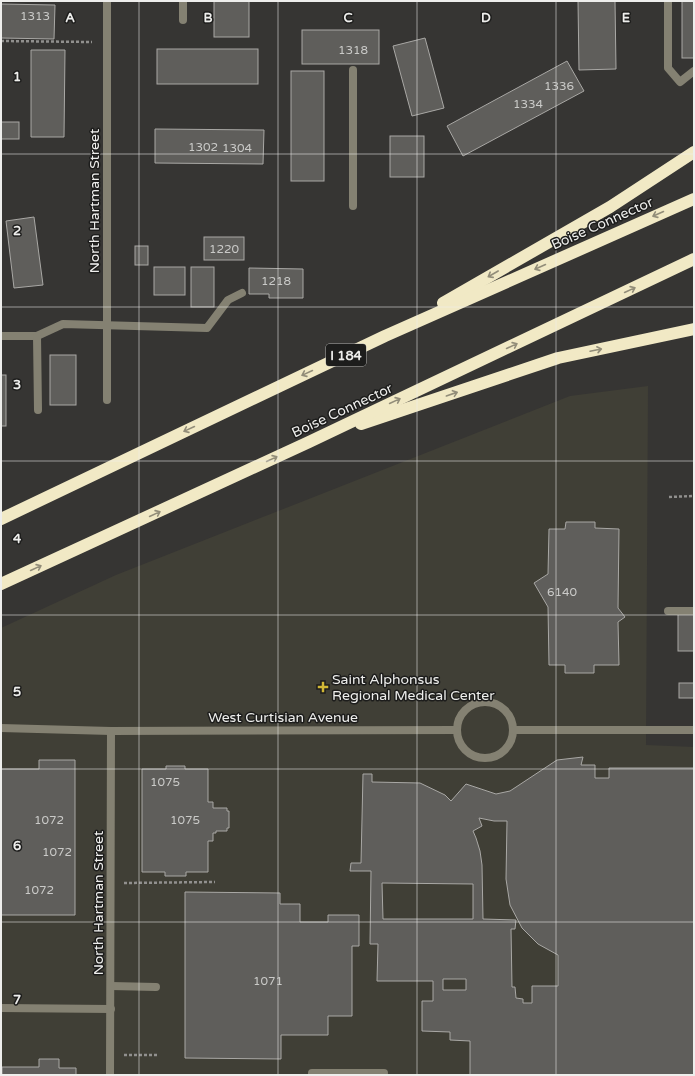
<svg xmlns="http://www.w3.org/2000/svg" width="695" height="1076" viewBox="0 0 695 1076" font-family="'Varela Round',sans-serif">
  <rect width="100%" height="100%" fill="#363533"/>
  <polygon fill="#403f36" points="648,386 646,745 694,747 694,1075 1,1075 1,628 116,575 570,396"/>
  <g fill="#5f5e5b" stroke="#a9a8a5" fill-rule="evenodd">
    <rect x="214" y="1" width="35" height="36"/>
    <polygon points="578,1 615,1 616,69 579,70"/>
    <rect x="682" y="1" width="12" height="57"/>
    <polygon points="1,4 55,5 54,39 1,38"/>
    <rect x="302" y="30" width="77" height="34"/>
    <polygon points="425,38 444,108 412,116 393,46"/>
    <rect x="157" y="49" width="101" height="35"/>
    <polygon points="31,50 65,50 64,137 31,137"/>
    <polygon points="567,61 584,91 463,156 447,126"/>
    <rect x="291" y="71" width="33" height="110"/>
    <rect x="1" y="122" width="18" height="17"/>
    <polygon points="155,129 264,130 263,164 155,163"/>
    <rect x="390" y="136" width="34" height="41"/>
    <polygon points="34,217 43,285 14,288 6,221"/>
    <rect x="204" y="237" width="40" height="23"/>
    <rect x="135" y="246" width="13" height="19"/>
    <rect x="154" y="267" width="31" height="28"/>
    <rect x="191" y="267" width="23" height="40"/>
    <polygon points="249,268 303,269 303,298 269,298 269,294 249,294"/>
    <rect x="50" y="355" width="26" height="50"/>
    <rect x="1" y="375" width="5" height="51"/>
    <polygon points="566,522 595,522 595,528 619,529 618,608 625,617 618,622 619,665 594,665 594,673 565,673 565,665 549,665 548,607 534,583 548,574 549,529 565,529"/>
    <rect x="678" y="613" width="16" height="38"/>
    <rect x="679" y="683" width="15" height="15"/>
    <path d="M583,757l-2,8h14v13h14v-10h85v307h-224v-34l-20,-1v-8l-28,-1v-30h11v-20h-56l1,-37h-8l1,-73h-21l1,-8h10l2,-89h9v8l48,1 25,12 6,6 15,-17 30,10 14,-3 47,-31zM479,818l15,3h13l-1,58 4,26 12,23 16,16 20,11v31h-26v17h-9v-4l-7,-1 -1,-11h-3l-1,-58h4l1,-9 -33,-1 -1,-54 -2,-14 -4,-13 -3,-7 9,-5zM382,883l91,1v35h-90zM443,979h23v11h-23z"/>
    <polygon points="39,760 75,760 75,915 1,915 1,769 39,769"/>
    <polygon points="166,766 185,766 185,769 208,769 208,802 213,802 213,808 227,808 227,811 229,811 229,828 227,828 227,831 216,831 216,833 213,833 213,841 208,841 208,872 186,872 186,876 165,876 165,872 142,872 142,769 166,769"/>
    <polygon points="185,892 280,893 280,904 300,904 300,922 328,922 328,915 359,915 359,946 352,946 352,1016 328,1016 328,1035 281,1035 281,1059 185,1058"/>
    <polygon points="39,1059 59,1059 59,1068 76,1068 76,1075 2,1075 2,1067 39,1067"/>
  </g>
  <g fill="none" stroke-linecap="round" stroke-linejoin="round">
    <g stroke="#91908e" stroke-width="2.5" stroke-dasharray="3 2" stroke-linecap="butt">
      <polyline points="1,41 92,42"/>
      <polyline points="669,497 693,496"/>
      <polyline points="124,883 215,882"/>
      <polyline points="124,1055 157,1055"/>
    </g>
    <g stroke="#848172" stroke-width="8">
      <polyline points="668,1 668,68 680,82 694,71"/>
      <polyline points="183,20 183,1"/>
      <polyline points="353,70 353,206"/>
      <polyline points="1,336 37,336 63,324 207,328 228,300 242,293"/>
      <polyline points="37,336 38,410"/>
      <polyline points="668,611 694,611"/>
      <polyline points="1,728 111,731"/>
      <polyline points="111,986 156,987"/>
      <polyline points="1,1008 111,1009"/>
      <polyline points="312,1075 312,1073 384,1073"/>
    </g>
    <g stroke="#848172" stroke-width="8">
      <polyline points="107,400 107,1"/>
      <circle cx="485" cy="730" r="28"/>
      <polyline points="513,730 694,730"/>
      <polyline points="110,1075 111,731 456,730"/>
    </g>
    <g stroke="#f1e9c5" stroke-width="12">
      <polyline points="443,303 610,207 694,152"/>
      <polyline points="361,424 558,358 694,329"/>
      <polyline points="1,519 385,336 694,199"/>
      <polyline points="1,584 309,442 694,259"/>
    </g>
  </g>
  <defs><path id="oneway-shaft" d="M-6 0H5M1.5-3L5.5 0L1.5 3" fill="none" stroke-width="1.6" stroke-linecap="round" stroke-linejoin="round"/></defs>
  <g stroke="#928d79">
    <use href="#oneway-shaft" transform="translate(658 214) rotate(156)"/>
    <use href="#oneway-shaft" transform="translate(540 267) rotate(156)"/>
    <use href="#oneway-shaft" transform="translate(493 274) rotate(150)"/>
    <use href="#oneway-shaft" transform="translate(630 290) rotate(-25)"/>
    <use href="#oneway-shaft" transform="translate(512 346) rotate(-25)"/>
    <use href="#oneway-shaft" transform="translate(596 350) rotate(-12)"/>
    <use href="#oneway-shaft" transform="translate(307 373) rotate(155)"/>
    <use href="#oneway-shaft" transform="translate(452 394) rotate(-19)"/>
    <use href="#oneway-shaft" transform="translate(395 401) rotate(-25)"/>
    <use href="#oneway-shaft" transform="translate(189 429) rotate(155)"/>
    <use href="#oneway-shaft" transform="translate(272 459) rotate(-25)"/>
    <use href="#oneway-shaft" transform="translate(155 514) rotate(-25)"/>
    <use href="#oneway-shaft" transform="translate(36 568) rotate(-25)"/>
  </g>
  <path fill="none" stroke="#eeeeec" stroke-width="1" stroke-opacity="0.55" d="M139,1v1074M278,1v1074M417,1v1074M556,1v1074M1,154h693M1,307h693M1,461h693M1,615h693M1,769h693M1,922h693"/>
  <path fill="#d1b736" stroke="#1d1d1c" stroke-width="1.5" d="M321 681h4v4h4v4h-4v4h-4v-4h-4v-4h4z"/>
  <g text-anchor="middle" stroke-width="3" stroke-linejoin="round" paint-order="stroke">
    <g font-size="12" fill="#cacac8">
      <text x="35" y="20">1313</text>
      <text x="353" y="54">1318</text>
      <text x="559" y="90">1336</text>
      <text x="528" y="108">1334</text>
      <text x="203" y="151">1302</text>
      <text x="237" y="152">1304</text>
      <text x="224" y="253">1220</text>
      <text x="276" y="285">1218</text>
      <text x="562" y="596">6140</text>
      <text x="165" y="786">1075</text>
      <text x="49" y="824">1072</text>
      <text x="185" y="824">1075</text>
      <text x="57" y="856">1072</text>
      <text x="39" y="894">1072</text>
      <text x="268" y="985">1071</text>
    </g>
    <rect fill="#1d1d1c" stroke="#afafae" stroke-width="1" x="326" y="344" width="40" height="22" rx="3"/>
    <g font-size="13" font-weight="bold" fill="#eeeeec">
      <text x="346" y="360">I 184</text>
    </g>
    <g font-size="14" fill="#eeeeec" stroke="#1d1d1c">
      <text transform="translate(94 201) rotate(-90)" y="5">North Hartman Street</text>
      <text transform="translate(602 223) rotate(-24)" y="5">Boise Connector</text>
      <text transform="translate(342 410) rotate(-25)" y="5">Boise Connector</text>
      <text x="283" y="722">West Curtisian Avenue</text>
      <text transform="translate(98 903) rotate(-90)" y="5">North Hartman Street</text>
    </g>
    <g font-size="14" fill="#eeeeec" stroke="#1d1d1c" text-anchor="start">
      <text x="332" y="684">Saint Alphonsus<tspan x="332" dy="16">Regional Medical Center</tspan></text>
    </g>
  </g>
  <g font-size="13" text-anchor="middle" font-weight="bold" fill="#eeeeec" stroke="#1d1d1c" stroke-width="3" stroke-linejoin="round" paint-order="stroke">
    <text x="70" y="22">A</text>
    <text x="208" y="22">B</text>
    <text x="348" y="22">C</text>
    <text x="486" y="22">D</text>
    <text x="626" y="22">E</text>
    <text x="17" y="81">1</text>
    <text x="17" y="235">2</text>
    <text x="17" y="389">3</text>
    <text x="17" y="543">4</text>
    <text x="17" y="696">5</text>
    <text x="17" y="850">6</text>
    <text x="17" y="1004">7</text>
  </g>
  <rect width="695" height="1076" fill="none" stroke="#eeeeec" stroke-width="4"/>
</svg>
